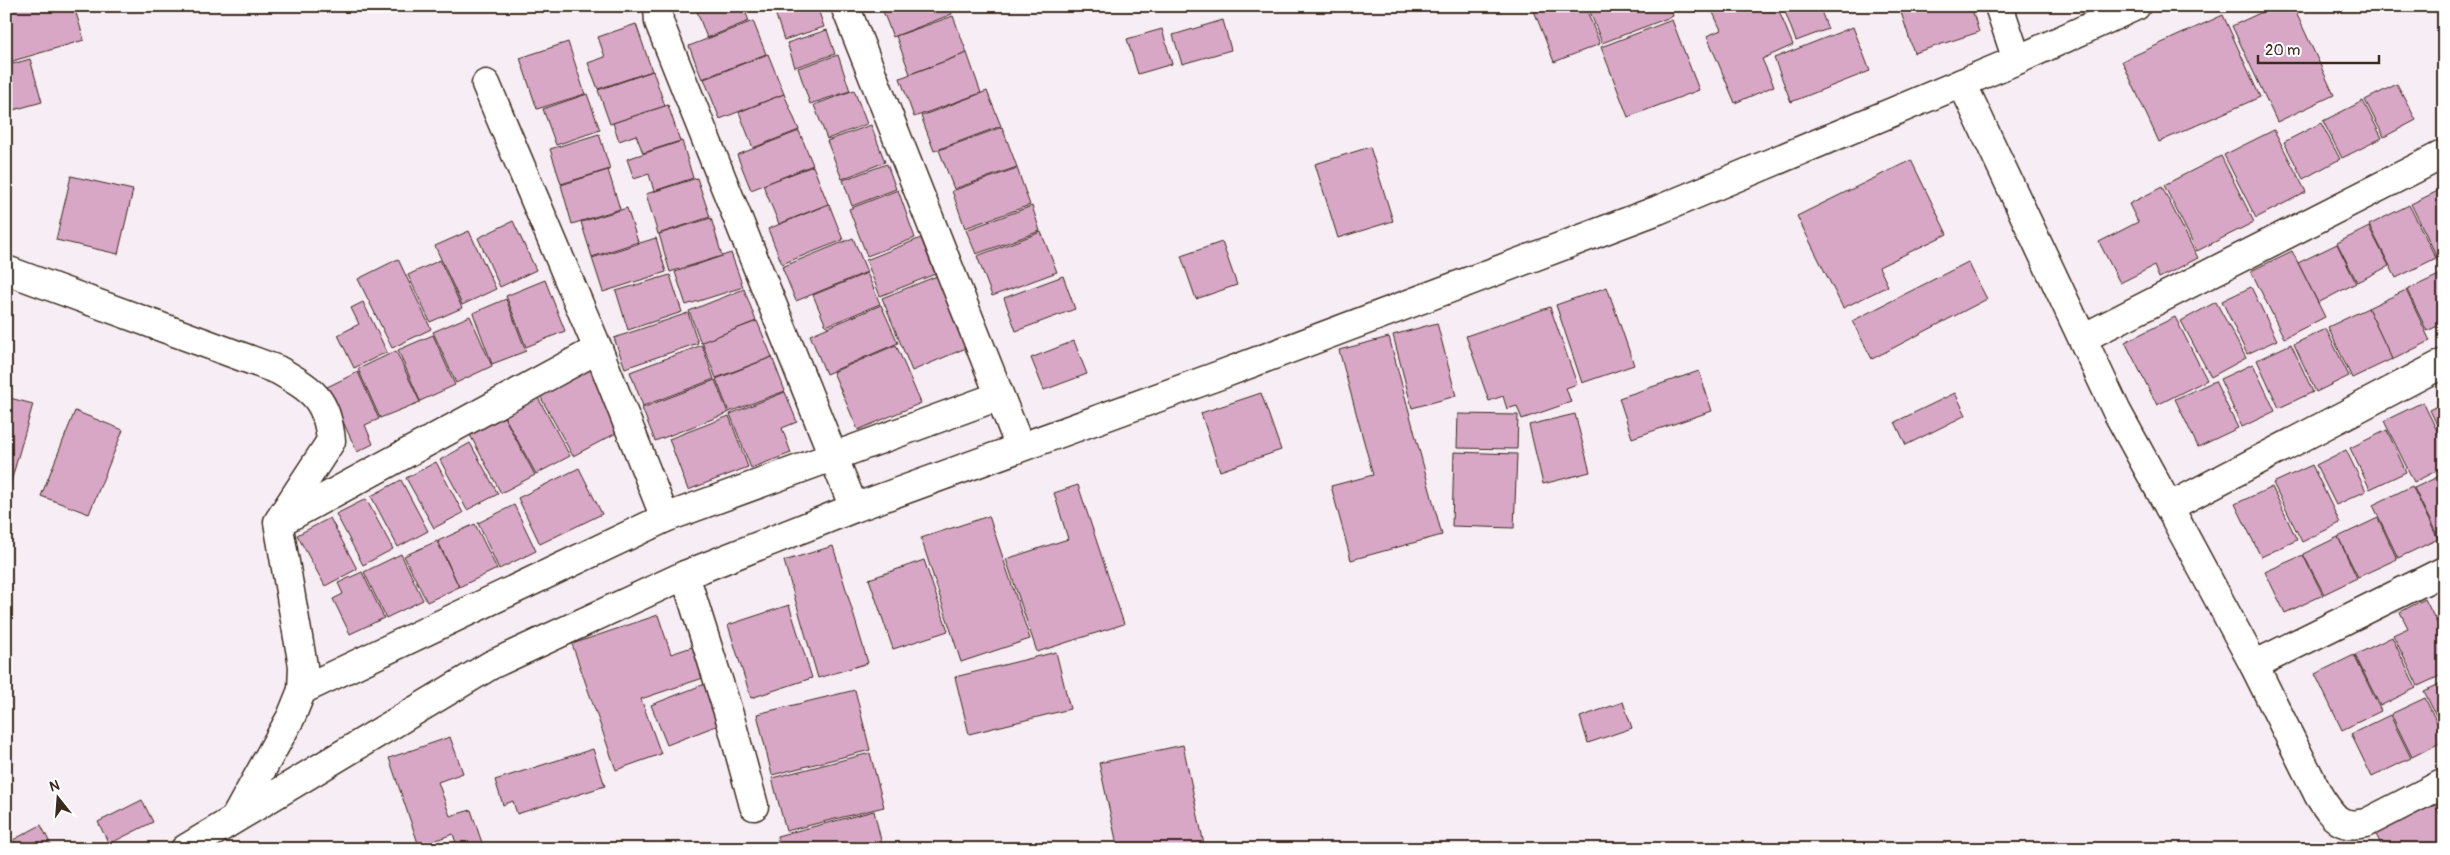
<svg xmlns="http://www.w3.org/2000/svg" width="2450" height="855" viewBox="0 0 2450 855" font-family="Pangolin,sans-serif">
  <rect width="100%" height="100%" fill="#f7edf4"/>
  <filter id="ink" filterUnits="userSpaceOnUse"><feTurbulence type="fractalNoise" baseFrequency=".02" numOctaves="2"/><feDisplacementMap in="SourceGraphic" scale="10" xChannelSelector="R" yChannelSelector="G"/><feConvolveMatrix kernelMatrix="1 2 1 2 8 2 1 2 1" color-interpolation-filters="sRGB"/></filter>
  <g filter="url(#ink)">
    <g fill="#d8a7c6" stroke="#3b2a1e">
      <polygon points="6,6 74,6 84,40 6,63"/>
      <polygon points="695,6 743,6 749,21 707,38"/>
      <polygon points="773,6 817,6 824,27 784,40"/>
      <polygon points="881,6 949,6 952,14 893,37"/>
      <polygon points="1538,6 1585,6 1600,44 1554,62 1533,8"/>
      <polygon points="1588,6 1670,6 1673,16 1602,43"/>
      <polygon points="1710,6 1777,6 1793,45 1762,59 1774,86 1735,103 1707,36 1721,30"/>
      <polygon points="1783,6 1819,6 1828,29 1796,41"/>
      <polygon points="1899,6 1971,6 1979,32 1914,53"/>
      <polygon points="2275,6 2293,6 2334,95 2277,122 2232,26"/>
      <polygon points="2438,6 2444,6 2444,16"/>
      <polygon points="2223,15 2260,97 2159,142 2122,61"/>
      <polygon points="953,16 967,53 910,74 896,36"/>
      <polygon points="1223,20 1231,50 1182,64 1173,35"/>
      <polygon points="1672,20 1699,90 1628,117 1601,47"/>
      <polygon points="753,21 766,54 702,79 689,46"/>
      <polygon points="636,24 652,71 598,89 588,63 605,57 598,37"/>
      <polygon points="1853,27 1870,71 1791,102 1774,58"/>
      <polygon points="1162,29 1172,64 1138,74 1127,39"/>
      <polygon points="827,30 835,54 795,67 787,43"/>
      <polygon points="568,42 585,94 537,109 520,58"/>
      <polygon points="967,53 981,93 914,117 900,78"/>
      <polygon points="768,54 784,94 720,119 704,79"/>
      <polygon points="838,55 850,91 810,104 798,68"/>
      <polygon points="30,59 42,102 6,112 6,66"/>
      <polygon points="653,71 665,106 610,124 598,90"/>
      <polygon points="2397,84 2416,120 2384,137 2365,100"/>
      <polygon points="854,90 867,124 827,139 814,105"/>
      <polygon points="987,91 1001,126 934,151 921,116"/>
      <polygon points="587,94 600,130 556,145 543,109"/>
      <polygon points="784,94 799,130 753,148 739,112"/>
      <polygon points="2363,101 2382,138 2342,158 2323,121"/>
      <polygon points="668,105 680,141 643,153 636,135 619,141 613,123"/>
      <polygon points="2321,123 2340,159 2303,179 2284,142"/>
      <polygon points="871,125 885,162 842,179 827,141"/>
      <polygon points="1002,127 1017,167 954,189 939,150"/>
      <polygon points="2274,130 2306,192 2256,218 2224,155"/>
      <polygon points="799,131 813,165 751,190 737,155"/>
      <polygon points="599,134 610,169 561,184 550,149"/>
      <polygon points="682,141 693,178 654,191 649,174 634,179 627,159"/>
      <polygon points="1370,147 1393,221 1338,238 1315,164"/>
      <polygon points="2221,156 2254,222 2197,251 2164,185"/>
      <polygon points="1911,160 1947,234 1879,267 1888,286 1843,308 1797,216"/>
      <polygon points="887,164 896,189 852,206 843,180"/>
      <polygon points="813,166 828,204 779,224 763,185"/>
      <polygon points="1017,168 1030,205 965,228 952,191"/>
      <polygon points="608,170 620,209 572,224 561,185"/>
      <polygon points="71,176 133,190 118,254 56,240"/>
      <polygon points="697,178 710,217 658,234 646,194"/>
      <polygon points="2162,187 2198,258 2159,278 2154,266 2120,283 2099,242 2138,222 2129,204"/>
      <polygon points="2444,188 2444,271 2411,204"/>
      <polygon points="898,190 915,238 867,256 849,209"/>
      <polygon points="829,204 843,240 782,264 768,229"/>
      <polygon points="2409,205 2436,258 2396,278 2369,225"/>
      <polygon points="1032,206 1040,231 976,254 966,230"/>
      <polygon points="627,208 638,242 592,257 581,222"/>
      <polygon points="711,218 722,256 670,272 659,234"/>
      <polygon points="513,221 536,270 500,287 478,238"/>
      <polygon points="2369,227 2389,266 2357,282 2337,243"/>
      <polygon points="469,231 496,289 462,305 435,246"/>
      <polygon points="1041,232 1057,272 992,296 977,256"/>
      <polygon points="656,238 666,272 603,292 592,258"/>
      <polygon points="853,238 867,272 796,301 782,267"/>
      <polygon points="921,238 935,274 880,296 866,260"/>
      <polygon points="1222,242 1237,285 1196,299 1181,256"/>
      <polygon points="2337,244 2356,283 2318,303 2298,263"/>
      <polygon points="2292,251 2325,317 2284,338 2251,271"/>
      <polygon points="731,253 743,287 686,305 675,272"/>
      <polygon points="398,259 431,329 392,348 358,279"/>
      <polygon points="440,260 462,308 430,322 408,275"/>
      <polygon points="1968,262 1987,299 1872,359 1852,321"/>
      <polygon points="867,273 880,304 826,326 813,295"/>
      <polygon points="2443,273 2444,323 2427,331 2407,290"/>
      <polygon points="670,275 682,312 628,330 616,291"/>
      <polygon points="937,276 966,348 912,371 882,298"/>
      <polygon points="1063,276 1075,309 1016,331 1004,298"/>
      <polygon points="545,280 565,331 526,347 506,296"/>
      <polygon points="1607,287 1634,365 1582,383 1556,305"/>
      <polygon points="2251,287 2277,340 2247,354 2222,301"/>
      <polygon points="744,289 756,321 701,343 689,311"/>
      <polygon points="2406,290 2430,341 2392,360 2368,308"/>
      <polygon points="506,299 526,351 492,364 473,313"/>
      <polygon points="363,302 387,352 354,368 338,335 359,324 351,308"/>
      <polygon points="2216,302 2246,358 2211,377 2181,321"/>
      <polygon points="881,305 898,343 826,374 810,335"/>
      <polygon points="1550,307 1577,384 1566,388 1571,402 1522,419 1517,406 1507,409 1503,396 1489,401 1466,336"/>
      <polygon points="2368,308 2392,359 2352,378 2328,327"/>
      <polygon points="688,313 698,343 625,368 614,338"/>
      <polygon points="470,316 492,366 456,383 433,332"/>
      <polygon points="2175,317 2207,380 2157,405 2125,342"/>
      <polygon points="757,321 772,357 716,378 702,342"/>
      <polygon points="1437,323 1456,396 1412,408 1393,335"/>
      <polygon points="2326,329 2349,376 2316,392 2294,344"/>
      <polygon points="433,335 455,385 420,401 398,350"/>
      <polygon points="1389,337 1442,535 1351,560 1331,486 1373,475 1339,350"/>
      <polygon points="1074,341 1087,374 1044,390 1031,358"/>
      <polygon points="2291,344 2313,392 2279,408 2257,360"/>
      <polygon points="702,345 714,379 643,406 630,372"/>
      <polygon points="896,345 921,403 858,430 833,372"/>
      <polygon points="396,351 420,402 380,418 358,369"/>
      <polygon points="772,357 785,391 729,412 716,379"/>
      <polygon points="2253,364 2275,411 2242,427 2220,379"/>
      <polygon points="592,369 624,429 573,456 540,396"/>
      <polygon points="1699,371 1712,411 1632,438 1619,398"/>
      <polygon points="358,372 379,419 365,425 373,444 357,452 327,387"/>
      <polygon points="715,380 728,413 655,441 642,408"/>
      <polygon points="2215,381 2238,428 2198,447 2175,399"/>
      <polygon points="785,392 797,422 782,428 791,453 751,468 730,414"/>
      <polygon points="1261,393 1281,450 1220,471 1201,413"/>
      <polygon points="1955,393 1966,415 1906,445 1895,422"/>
      <polygon points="537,396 570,456 536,474 503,414"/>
      <polygon points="6,397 33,404 7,496 6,496"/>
      <polygon points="2423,402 2444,445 2444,467 2414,482 2384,421"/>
      <polygon points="2444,403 2444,440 2430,410"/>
      <polygon points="75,411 123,430 89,514 41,496"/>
      <polygon points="1458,414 1518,415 1517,449 1457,448"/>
      <polygon points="1575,414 1590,472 1543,484 1529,425"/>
      <polygon points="503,415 535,475 501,493 469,433"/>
      <polygon points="729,416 748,467 688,490 669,439"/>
      <polygon points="2387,430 2406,472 2370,489 2350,448"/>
      <polygon points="470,443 498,494 467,510 440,460"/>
      <polygon points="2346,450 2366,491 2336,505 2316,465"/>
      <polygon points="1454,452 1517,454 1514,528 1452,526"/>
      <polygon points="436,462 463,513 434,528 406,478"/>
      <polygon points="2312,465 2340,523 2302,542 2273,483"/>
      <polygon points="579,468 602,514 540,544 518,498"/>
      <polygon points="2444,474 2444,536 2439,539 2414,488"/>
      <polygon points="401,480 428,531 398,547 371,496"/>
      <polygon points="1078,485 1124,624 1037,652 1006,559 1068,539 1054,493"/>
      <polygon points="2412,486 2438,539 2398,558 2373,505"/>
      <polygon points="2272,487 2297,540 2261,557 2235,504"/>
      <polygon points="366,499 393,549 363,565 336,514"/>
      <polygon points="514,505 536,551 499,569 478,523"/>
      <polygon points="989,516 1030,639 961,662 921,538"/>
      <polygon points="330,518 357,569 325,586 297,535"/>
      <polygon points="2378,518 2397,559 2358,577 2338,537"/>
      <polygon points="475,524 497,569 459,587 438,541"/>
      <polygon points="2338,537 2357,578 2324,594 2303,554"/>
      <polygon points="437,541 459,587 427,602 404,556"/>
      <polygon points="833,546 868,663 818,678 784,561"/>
      <polygon points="401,554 423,600 386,618 364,572"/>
      <polygon points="2303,555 2323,595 2285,613 2265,572"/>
      <polygon points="924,560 948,631 893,649 869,579"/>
      <polygon points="362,572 384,618 350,634 333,599 343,594 338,583"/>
      <polygon points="2425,599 2444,637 2444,674 2418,686 2393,635 2408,628 2400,612"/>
      <polygon points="789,605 812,678 751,698 728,625"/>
      <polygon points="2444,613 2444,634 2435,617"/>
      <polygon points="658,615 671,654 695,646 706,677 641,699 661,754 616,770 572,644"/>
      <polygon points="2392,637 2416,688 2380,706 2355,655"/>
      <polygon points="1056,652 1070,709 969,734 955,677"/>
      <polygon points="2354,655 2381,711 2342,730 2315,674"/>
      <polygon points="710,682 726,722 667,745 651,705"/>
      <polygon points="2444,682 2444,732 2424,691"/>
      <polygon points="855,690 870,750 772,775 757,714"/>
      <polygon points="2425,698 2444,737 2444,741 2412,757 2391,714"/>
      <polygon points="1623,702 1632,728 1588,743 1580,717"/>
      <polygon points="2390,715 2411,758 2372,777 2351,734"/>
      <polygon points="450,737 463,773 438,782 450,816 471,810 484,849 458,849 453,834 419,846 389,758"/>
      <polygon points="1183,745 1205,849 1118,849 1099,763"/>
      <polygon points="593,749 605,786 517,814 513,801 503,805 495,780"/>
      <polygon points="870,753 884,807 786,831 772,778"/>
      <polygon points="142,800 153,822 109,844 98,822"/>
      <polygon points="2435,805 2444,823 2444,849 2383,849 2375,832"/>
      <polygon points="874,811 883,849 780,849 777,836"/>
      <polygon points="41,825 53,849 18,849 13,840"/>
      <polygon points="9,838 14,849 6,849 6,839"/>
      <polygon points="258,843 261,849 247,849"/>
    </g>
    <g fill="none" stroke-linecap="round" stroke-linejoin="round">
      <defs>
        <g id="minor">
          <polyline points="658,6 659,22 854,508"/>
          <polyline points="845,6 1020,447"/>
          <polyline points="1999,6 2017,60"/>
          <polyline points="1962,83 2117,412 2169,507 2444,363"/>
          <polyline points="486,84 598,349"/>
          <path d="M6,270l272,100c34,20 49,28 53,71l-53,81 25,144 -1,24 -11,27 -55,99"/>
          <polyline points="2083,338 2444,154"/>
          <path d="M2169,507l85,158 65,131c14,21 20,33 47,27l78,-40"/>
          <polyline points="280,522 598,349 665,518"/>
          <polyline points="685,575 730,718 754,806"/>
          <polyline points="2254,665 2444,571"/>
          <polyline points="302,690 665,518 999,396"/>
          <polyline points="185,849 491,665 685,575 854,508 1220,375 1658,210 2017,60 2136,6"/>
        </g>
      </defs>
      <use href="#minor" stroke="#3b2a1e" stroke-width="31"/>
      <use href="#minor" stroke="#fff" stroke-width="28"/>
    </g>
  </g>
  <rect width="2450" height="855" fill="none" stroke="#fff" stroke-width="25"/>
  <rect x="12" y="12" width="2425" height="830" fill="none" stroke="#3b2a1e" stroke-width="2" filter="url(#ink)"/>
  <g transform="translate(58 798) rotate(343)" stroke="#ffffff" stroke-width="4" paint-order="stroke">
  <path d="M0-4L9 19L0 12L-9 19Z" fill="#3b2a1e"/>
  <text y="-8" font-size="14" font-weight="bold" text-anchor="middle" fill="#3b2a1e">N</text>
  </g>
  <path d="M2258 55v8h121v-8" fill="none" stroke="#3b2a1e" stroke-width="2.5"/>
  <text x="2265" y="55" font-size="15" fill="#3b2a1e" stroke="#ffffff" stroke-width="4" paint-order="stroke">20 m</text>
</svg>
